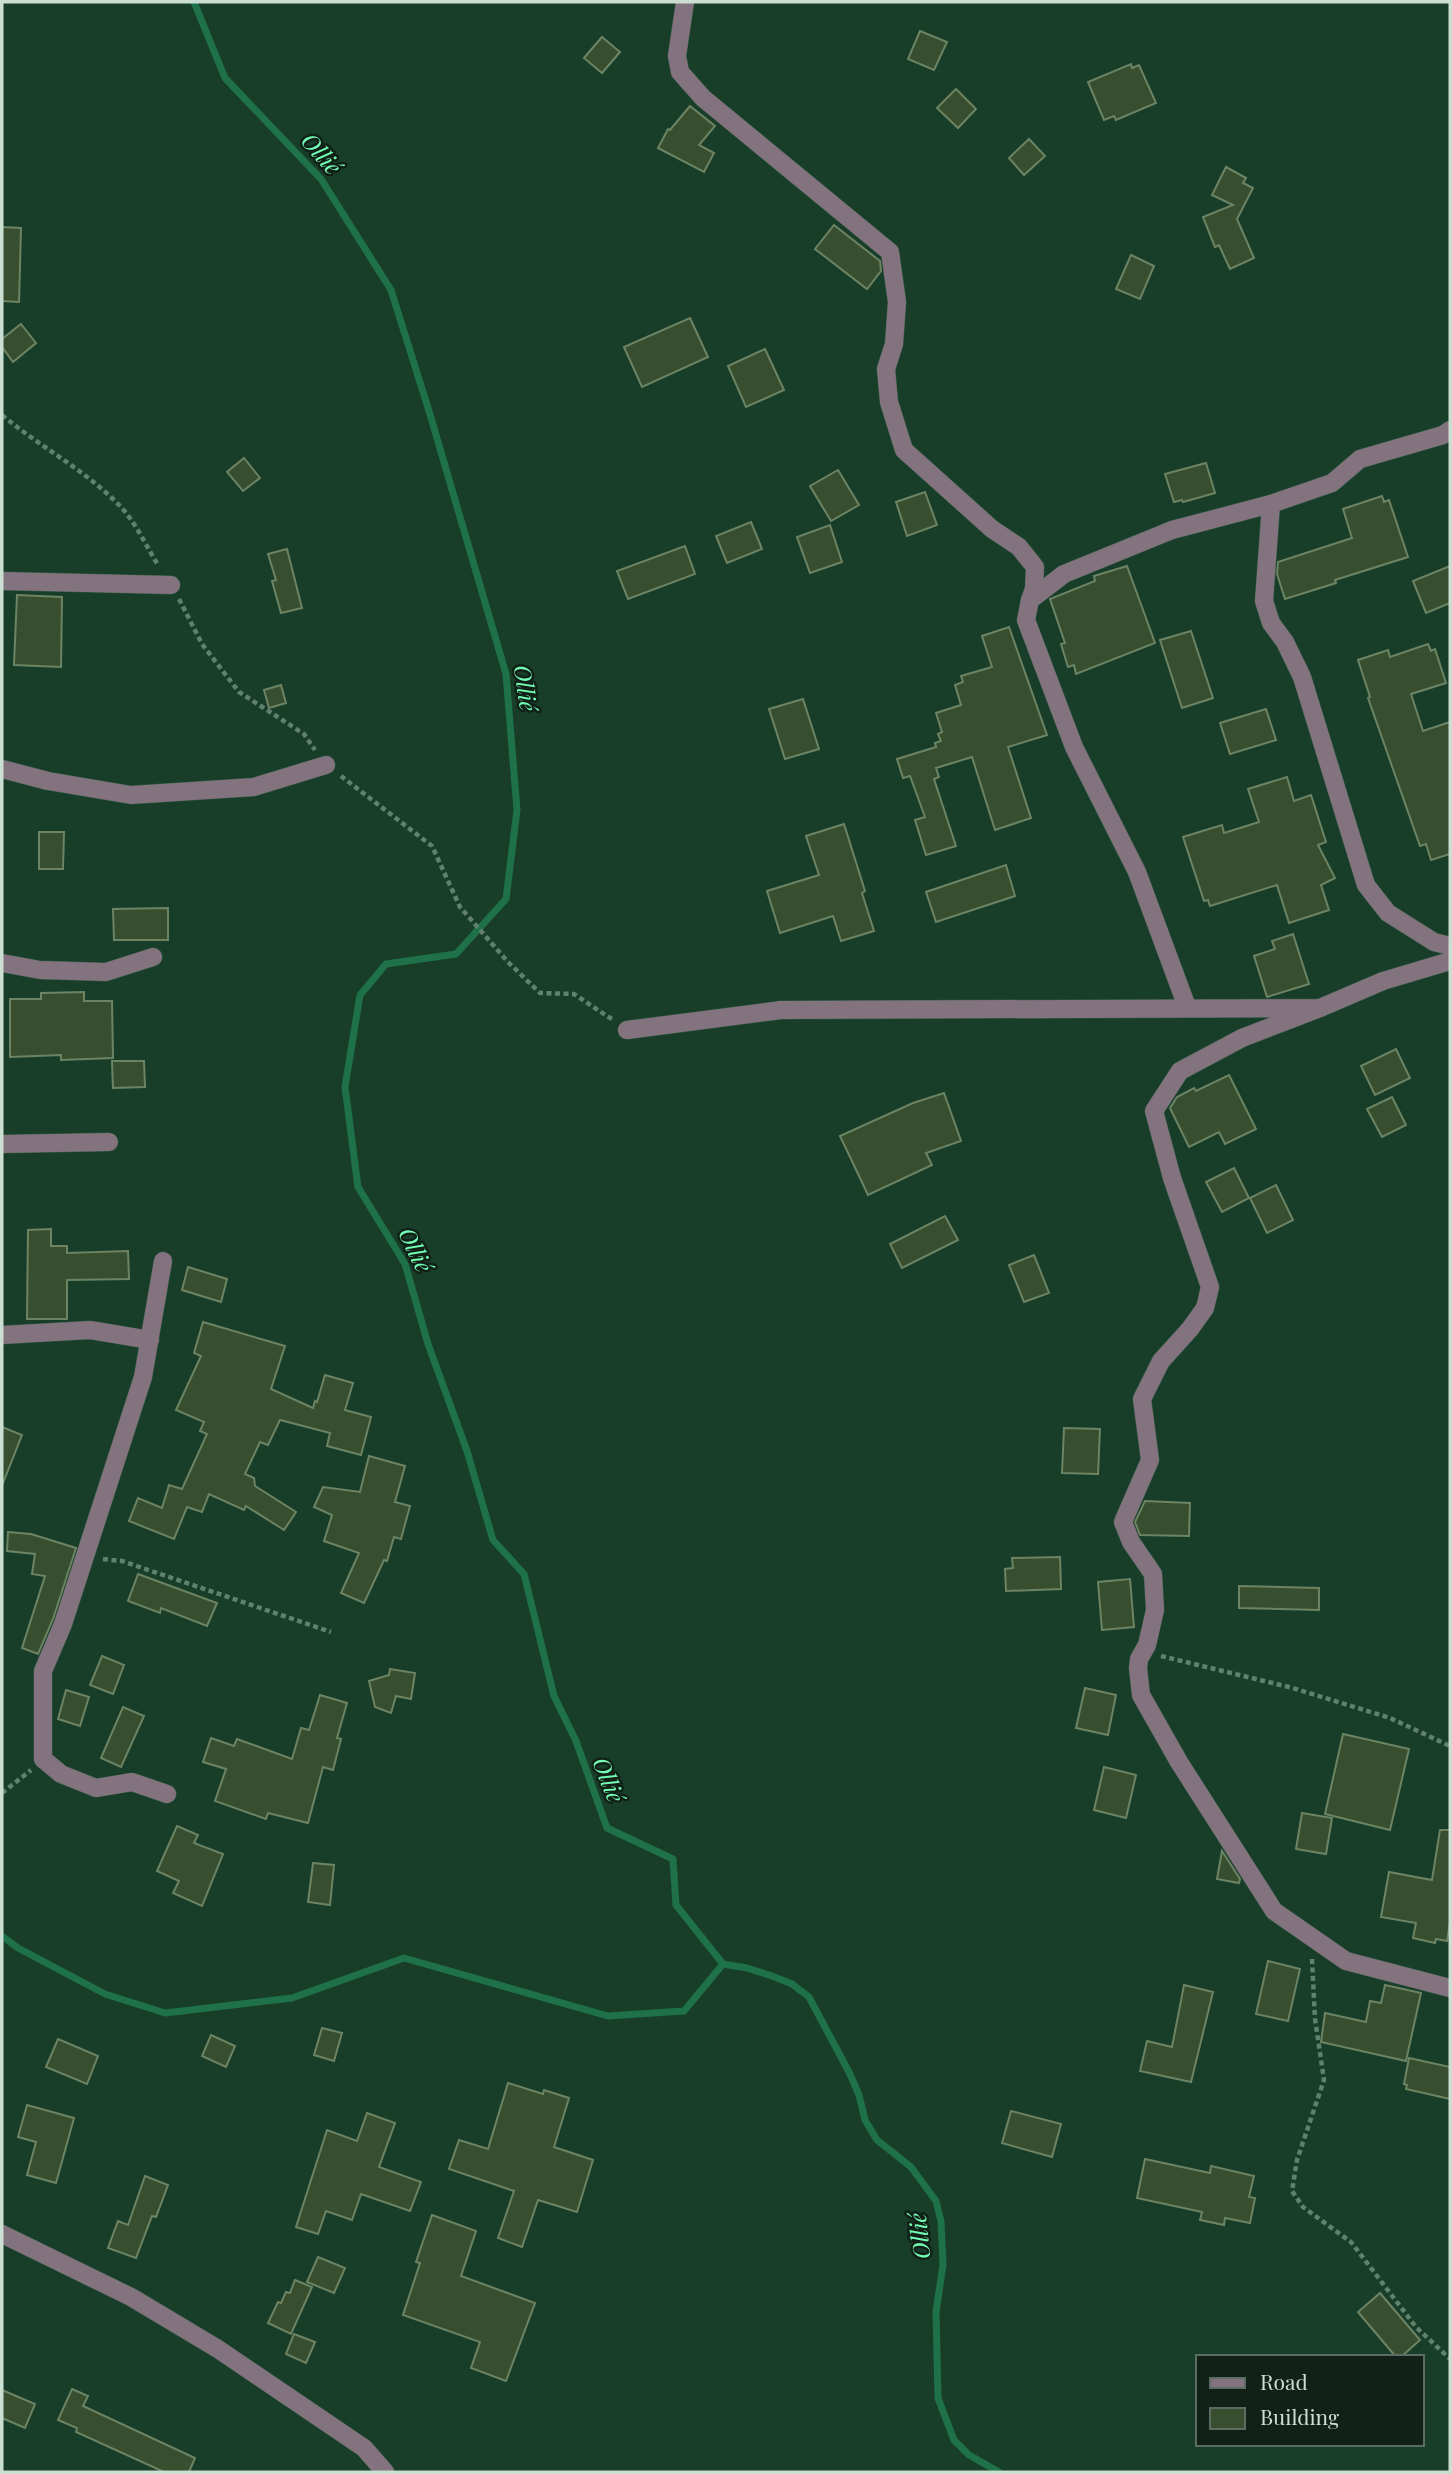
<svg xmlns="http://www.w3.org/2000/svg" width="1452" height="2474" viewBox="0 0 1452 2474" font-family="'Playfair Display',serif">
  <rect width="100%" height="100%" fill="#183e2a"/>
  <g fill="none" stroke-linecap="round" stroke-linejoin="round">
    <g stroke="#1f7149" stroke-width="7">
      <polyline points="194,2 225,78 321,179 391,290 429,411 506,674 517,810 506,899 456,954 386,964 360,995 345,1087 358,1187 405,1264 428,1344 467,1451 493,1540 524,1574 554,1696 576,1741 607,1828 673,1859 676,1905 723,1964 747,1968 772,1976 792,1984 809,1997 850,2074 859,2095 865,2120 877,2140 911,2167 936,2201 941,2221 943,2265 936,2312 938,2398 954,2440 969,2455 999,2472"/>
      <polyline points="2,1936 18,1948 105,1994 165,2013 292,1998 404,1958 608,2016 684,2011 723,1964"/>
    </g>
  </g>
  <g fill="#374e2f" stroke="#6c8463" stroke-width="2">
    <polygon points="920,31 947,42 934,70 908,59"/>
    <polygon points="602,37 620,52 602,73 584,58"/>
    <polygon points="1131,64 1132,68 1139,65 1156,103 1116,120 1114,116 1104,120 1088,82"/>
    <polygon points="956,89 976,109 958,128 937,108"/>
    <polygon points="690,106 715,126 699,145 714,153 704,172 658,148 668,129 670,130"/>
    <polygon points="1029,139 1045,156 1024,175 1009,158"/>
    <polygon points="1226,167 1246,178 1243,183 1253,188 1237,219 1254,258 1230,269 1219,245 1215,247 1203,217 1233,205 1212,195"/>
    <polygon points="834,225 880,261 881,271 867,289 815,249"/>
    <polygon points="2,227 21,228 19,302 2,301"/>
    <polygon points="1131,255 1154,266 1140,299 1116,289"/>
    <polygon points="690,318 708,357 642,387 624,347"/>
    <polygon points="21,324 36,343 13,362 2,347 2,339"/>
    <polygon points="765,349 784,390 746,407 728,366"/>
    <polygon points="244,458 260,478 243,491 227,472"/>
    <polygon points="1206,463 1215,493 1183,502 1182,500 1174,502 1165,474"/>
    <polygon points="838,470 859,505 831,521 810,486"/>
    <polygon points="925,492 937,525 907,536 896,502"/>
    <polygon points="1382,496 1384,502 1389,500 1408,557 1335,580 1336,583 1285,599 1277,574 1278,562 1352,538 1343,509"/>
    <polygon points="751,522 762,549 727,563 716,536"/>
    <polygon points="830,525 842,562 810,573 797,537"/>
    <polygon points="685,546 695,574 628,599 617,571"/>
    <polygon points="287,549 302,608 281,613 272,581 276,580 268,554"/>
    <polygon points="1127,566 1155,643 1076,674 1074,665 1068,667 1061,644 1065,643 1050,599 1095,581 1094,576"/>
    <polygon points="1450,566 1450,603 1426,613 1413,581"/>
    <polygon points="17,595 62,597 61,667 14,665"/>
    <polygon points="1009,627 1047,735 1008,747 1031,818 995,830 972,757 936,768 939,777 934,779 956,846 926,855 915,820 925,817 910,776 903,778 897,759 936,747 935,743 941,741 938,734 942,732 936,713 961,705 955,685 963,682 961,676 992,667 982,636"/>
    <polygon points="1191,631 1213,698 1182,708 1160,640"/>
    <polygon points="1428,644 1431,651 1435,649 1446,683 1411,694 1423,731 1450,722 1450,854 1431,860 1426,844 1420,846 1368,698 1370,697 1358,660 1388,650 1390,657"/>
    <polygon points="281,685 286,703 269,708 264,690"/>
    <polygon points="803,699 819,749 785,759 769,709"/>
    <polygon points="1266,709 1276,740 1230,754 1220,723"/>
    <polygon points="1287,777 1294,801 1311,795 1326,842 1318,845 1335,878 1321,885 1329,910 1289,923 1277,885 1210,906 1208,900 1204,901 1183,837 1222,825 1224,833 1259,822 1248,789"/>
    <polygon points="844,824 865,891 862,893 874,931 841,941 833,916 780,933 767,891 819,875 806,836"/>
    <polygon points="39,832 64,832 63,869 39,869"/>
    <polygon points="1006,865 1015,896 936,922 926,892"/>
    <polygon points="168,908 168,940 114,940 113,909"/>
    <polygon points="1293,934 1309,984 1267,997 1254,956 1275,949 1272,941"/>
    <polygon points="84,992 84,1001 112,1001 113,1058 61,1060 61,1055 10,1057 10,999 41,999 41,993"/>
    <polygon points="1396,1049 1410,1078 1375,1095 1361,1066"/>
    <polygon points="112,1061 144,1061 145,1087 113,1088"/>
    <polygon points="1229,1075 1256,1129 1225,1144 1219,1132 1189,1147 1170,1108 1177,1097 1194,1088 1196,1091"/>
    <polygon points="944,1093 961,1141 926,1153 932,1165 868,1195 840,1136 913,1103"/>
    <polygon points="1392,1097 1406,1125 1382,1137 1367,1109"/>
    <polygon points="1234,1168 1249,1198 1222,1212 1206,1182"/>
    <polygon points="1276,1185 1293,1220 1267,1233 1250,1198"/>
    <polygon points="945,1216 958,1240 902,1268 890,1244"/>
    <polygon points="51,1229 51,1246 67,1246 67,1253 128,1251 129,1279 67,1280 67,1319 27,1319 28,1230"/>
    <polygon points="1034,1255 1049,1293 1024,1302 1009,1265"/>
    <polygon points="188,1267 227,1279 221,1302 182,1290"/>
    <polygon points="203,1322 285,1346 271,1389 313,1408 315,1401 317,1402 325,1375 353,1383 345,1410 371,1417 361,1455 327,1446 330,1433 280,1420 268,1445 260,1442 245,1474 254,1478 255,1486 296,1512 284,1530 246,1506 244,1510 209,1494 202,1512 187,1507 174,1539 129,1521 138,1498 162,1508 169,1485 182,1489 207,1434 200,1431 204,1422 176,1410 201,1356 194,1353"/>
    <polygon points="2,1427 22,1435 3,1483 2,1482"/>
    <polygon points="1064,1428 1100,1429 1098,1474 1062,1473"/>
    <polygon points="369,1456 405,1466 395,1502 410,1506 401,1539 394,1537 387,1561 384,1560 364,1603 341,1593 359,1553 324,1541 332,1515 314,1507 323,1487 360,1492"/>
    <polygon points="1145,1501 1190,1503 1189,1536 1140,1535 1135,1522"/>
    <polygon points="8,1532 31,1534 76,1548 53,1619 38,1654 22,1648 45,1576 32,1574 35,1554 7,1551"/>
    <polygon points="1060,1557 1061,1589 1006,1591 1005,1569 1013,1568 1012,1558"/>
    <polygon points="138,1574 217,1603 207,1626 161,1608 160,1613 128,1601"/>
    <polygon points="1130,1579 1134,1627 1102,1630 1098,1582"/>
    <polygon points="1239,1586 1319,1588 1319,1610 1239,1608"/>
    <polygon points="102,1656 124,1665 113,1694 90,1685"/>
    <polygon points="390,1669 415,1673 411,1699 396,1696 391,1713 375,1707 369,1681 389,1675"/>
    <polygon points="1085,1688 1116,1695 1108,1735 1076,1728"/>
    <polygon points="66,1690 89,1697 80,1726 58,1719"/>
    <polygon points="320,1695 347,1703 337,1738 341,1739 333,1770 323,1767 308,1823 268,1813 266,1819 215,1801 226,1769 203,1762 211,1738 234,1746 237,1739 292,1759 301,1728 309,1730"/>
    <polygon points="123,1707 144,1716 121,1767 101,1758"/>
    <polygon points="1343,1734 1409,1749 1390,1830 1325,1814"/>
    <polygon points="1104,1767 1136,1775 1126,1818 1094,1810"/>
    <polygon points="1302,1813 1332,1818 1326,1854 1296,1849"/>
    <polygon points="177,1826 198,1835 194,1843 223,1854 202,1906 173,1893 179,1881 157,1871"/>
    <polygon points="1440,1830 1450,1830 1450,1922 1447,1941 1436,1939 1435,1943 1413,1938 1416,1923 1381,1917 1389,1872 1432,1880"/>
    <polygon points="1222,1851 1240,1879 1239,1883 1217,1879"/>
    <polygon points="313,1863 334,1865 330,1905 308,1902"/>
    <polygon points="1268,1961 1300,1969 1288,2021 1256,2014"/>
    <polygon points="1184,1985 1213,1992 1191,2082 1140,2071 1147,2041 1172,2047"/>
    <polygon points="1385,1985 1421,1993 1406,2061 1321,2042 1325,2013 1366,2022 1370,2001 1381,2003"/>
    <polygon points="322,2028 342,2033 334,2061 314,2055"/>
    <polygon points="211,2035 235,2046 226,2067 202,2056"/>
    <polygon points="58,2039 98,2056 87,2084 46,2067"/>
    <polygon points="1409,2058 1450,2067 1450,2099 1406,2089 1407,2085 1404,2084"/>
    <polygon points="508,2083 543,2094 544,2090 569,2098 554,2147 593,2160 577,2212 538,2200 522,2247 498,2238 514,2191 449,2169 459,2140 488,2149"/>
    <polygon points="27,2105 74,2118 56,2183 27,2175 36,2142 18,2137"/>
    <polygon points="1011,2111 1061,2124 1052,2157 1002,2143"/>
    <polygon points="367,2113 395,2123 379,2167 421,2182 410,2211 361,2194 352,2220 326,2211 318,2234 296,2227 327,2130 357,2141"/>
    <polygon points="1145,2159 1210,2173 1211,2166 1254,2176 1249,2197 1255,2198 1250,2223 1225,2218 1224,2225 1200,2220 1202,2212 1137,2198"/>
    <polygon points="145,2176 168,2185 156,2217 152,2216 136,2258 108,2248 118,2221 128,2225"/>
    <polygon points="432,2215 476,2231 461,2276 535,2303 506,2381 471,2368 480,2342 403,2315 420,2263 416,2262"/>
    <polygon points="318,2257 345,2268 334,2293 307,2282"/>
    <polygon points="295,2280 312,2287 291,2334 268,2323 278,2302 281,2303 286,2292 290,2293"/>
    <polygon points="1380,2293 1420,2340 1401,2357 1396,2357 1358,2312"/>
    <polygon points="294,2334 315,2342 306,2363 286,2354"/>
    <polygon points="72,2389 88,2396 83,2406 195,2458 189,2472 164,2472 76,2432 77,2428 58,2420"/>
    <polygon points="2,2390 35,2404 25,2428 2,2418"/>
  </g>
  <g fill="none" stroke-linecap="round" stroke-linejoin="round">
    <defs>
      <g id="minor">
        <polyline points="685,2 677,56 680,72 703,98 890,252 897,302 894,344 886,369 889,402 904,450 992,529 1019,547 1035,567 1034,589 1030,600"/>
        <polyline points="1271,504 1264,601 1271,623 1285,642 1302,677 1366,885 1388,913 1434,942 1450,946"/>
        <polyline points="2,581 171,585"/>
        <polyline points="2,769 48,781 131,795 254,787 326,765"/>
        <polyline points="2,963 40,970 106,972 153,957"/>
        <polyline points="1187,1007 1137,872 1074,747 1026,620 1030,600 1064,574 1172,530 1271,504 1332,483 1360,459 1443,435 1450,430"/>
        <polyline points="1320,1008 1242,1038 1180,1071 1154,1111 1172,1178 1210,1287 1205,1308 1190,1329 1161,1361 1142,1399 1150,1460 1123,1522 1131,1542 1153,1574 1155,1610 1147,1645 1139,1659 1138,1668 1141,1695 1179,1762 1274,1911 1346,1961 1450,1988"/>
        <polyline points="627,1030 781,1010 1320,1008 1383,981 1450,961"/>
        <polyline points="2,1144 109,1142"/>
        <polyline points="163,1261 143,1377 63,1624 43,1671 43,1759 61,1774 96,1788 132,1782 167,1794"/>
        <polyline points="2,1335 90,1330 150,1340"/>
        <polyline points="2,2234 131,2297 218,2349 364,2448 385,2472"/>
      </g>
    </defs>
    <use href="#minor" stroke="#385b48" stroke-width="19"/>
    <g stroke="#61806e" stroke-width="4.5" stroke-dasharray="5 3.5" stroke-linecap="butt">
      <path d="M2,415c38,32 82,54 117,90 16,16 27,41 39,60"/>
      <polyline points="179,599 202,644 239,692 304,734 315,750"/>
      <polyline points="341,776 432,846 460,907 508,962 540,993 574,994 613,1020"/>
      <polyline points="103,1559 122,1561 331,1632"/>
      <polyline points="1161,1656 1293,1688 1390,1718 1450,1746"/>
      <polyline points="2,1793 31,1770"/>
      <polyline points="1312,1959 1315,2019 1324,2080 1297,2160 1292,2191 1303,2207 1351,2242 1416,2327 1450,2359"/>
    </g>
    <use href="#minor" stroke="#83737e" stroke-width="18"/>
  </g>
  <g text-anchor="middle" stroke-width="5" stroke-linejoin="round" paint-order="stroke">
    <g font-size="23" font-style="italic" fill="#74feb5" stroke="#112118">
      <text transform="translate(321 154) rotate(49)" y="8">Ollié</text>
      <text transform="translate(525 688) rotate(82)" y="8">Ollié</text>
      <text transform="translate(415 1250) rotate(64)" y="8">Ollié</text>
      <text transform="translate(608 1780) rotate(68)" y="8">Ollié</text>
      <text transform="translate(920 2236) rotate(-96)" y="8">Ollié</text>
    </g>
  </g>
  <rect width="1452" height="2474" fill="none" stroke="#cadfd1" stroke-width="7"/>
  <rect x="1196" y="2355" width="228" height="91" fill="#112118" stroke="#5b6d62" stroke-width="2"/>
  <rect x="1210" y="2378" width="35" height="10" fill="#83737e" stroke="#5b6d62" stroke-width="2"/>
  <text x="1260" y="2390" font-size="21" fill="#cadfd1">Road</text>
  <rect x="1210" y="2408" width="35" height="21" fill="#374e2f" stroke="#5b6d62" stroke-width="2"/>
  <text x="1260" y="2425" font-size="21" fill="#cadfd1">Building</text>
</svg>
